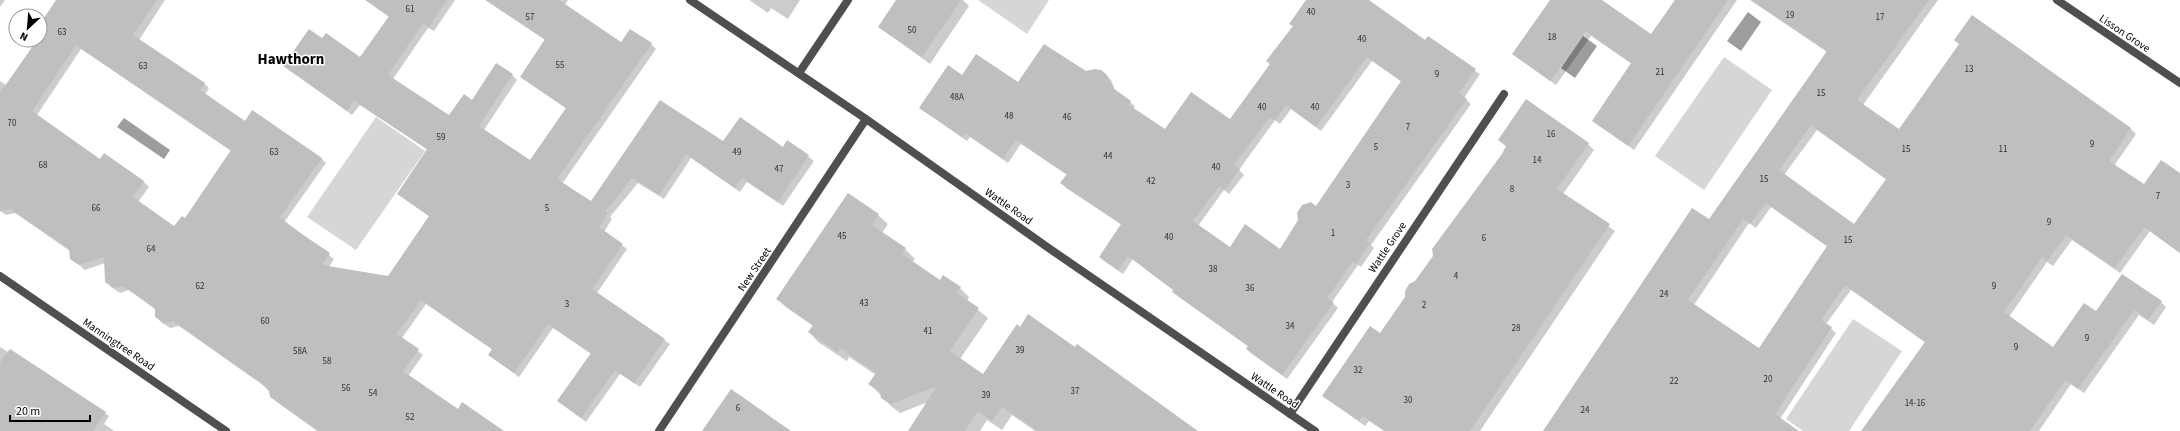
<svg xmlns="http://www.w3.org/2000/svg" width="2180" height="431" viewBox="0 0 2180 431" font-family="'Source Sans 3',sans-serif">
  <rect width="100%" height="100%" fill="#fff"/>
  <g fill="#d6d6d6">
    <polygon points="978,0 1049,0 1027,34"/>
    <polygon points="1724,57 1772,90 1704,190 1655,156"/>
    <polygon points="376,117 425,151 356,250 307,217"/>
    <polygon points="1853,319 1902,351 1849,431 1803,431 1786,419"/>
  </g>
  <g fill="#9d9d9d">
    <polygon points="1748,12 1761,22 1741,51 1727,41"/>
    <polygon points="1583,36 1597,46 1575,78 1561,68"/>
    <polygon points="124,118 170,150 164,159 117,127"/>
  </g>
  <g fill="#0003" fill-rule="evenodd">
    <polygon points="0,0 5,0 0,7"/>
    <path d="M57,0h108l-26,40 65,43 5,5 -4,7 40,28 76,35 5,5 -41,58 49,38 -5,8 60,10 41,-60 -32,-23 30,-44 -68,-45 -8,10 -67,-49 38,-26 38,18 28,-41 -14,-10 -5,-5 1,-2h84l-21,31 -6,-3 -35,51 57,38 62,-42 5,5 -33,50 46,32 37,-53 -46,-32 24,-37 -60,-40h83l-3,5 56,38 30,1 5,5 -94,135 29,19 69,-102 64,41 59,6 5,-7 26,20 -31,45 -36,-24 -7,10 -49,-34 -27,41 -26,-16 -28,34 2,2 -8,13 23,17 -30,44 73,51 -30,43 -20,-13 -34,48 -28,-21 33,-47 -38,-26 -34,49 -30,-22 4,-5 -67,-46 -24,34 21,17 -15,21 50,34 44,21h-185l-40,-29 -10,-14 -88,-62 -9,2 -9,-6 -5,-5v-7l-27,-20 -9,3 -9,-6 -5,-6 -1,-18 -20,7 -14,-12 -1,-7 -55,-38 -9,2 -6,-4v-130l6,4 27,-38 -4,-5 1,-2h10v-14zM81,49l150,102 -46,68 -10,8 -37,-25 11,-15 -5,-5 -40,-28 -4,6 -63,-45z"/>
    <polygon points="749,0 800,0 788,19 771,8 768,13"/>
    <polygon points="897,0 963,0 969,6 930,64 879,27"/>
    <path d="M1307,0h61l58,41 54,33 -16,24 7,6 -100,141 3,3 -13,19 -3,-2 -26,37 6,6 -51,71 -35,-25 -5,-5 2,-2 -71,-51 -4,-6 -41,-31 -10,15 -19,-13 -4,-4 22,-32 -56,-37 -4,-5 5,-8 -46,-31 -13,19 -38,-26 -3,4 -47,-33 42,-32 56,8 67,-12 21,3 5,5 5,12 19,14 -2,3 33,22 64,-11 41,-55 23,-38 -4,-3zM1372,61l30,21 -86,125 -36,43 -50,-2 -32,-22 26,-36 5,4 15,-19 -5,-5 36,-50 5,4 11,-15 30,22z"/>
    <polygon points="1551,0 1600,0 1651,36 1675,0 1737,0 1634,150 1593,120 1632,64 1591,36 1556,85 1513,54"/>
    <path d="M1750,0h188l-75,105 36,26 231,-3 6,6 -22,32 31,19 35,-11v79l-30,-22 -30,42 -48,-33 -19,26 -6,-4 -38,55 44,31 43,-35 65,-11 5,5 -12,18 -15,-10 -55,78 -13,-9 -32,47h-177l64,-88 -75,-53 -25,34 10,9 -56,86 17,12h-253l165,-211 118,-168zM1817,130l70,50 -33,46 -70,-51zM1771,207l57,40 -69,102 -65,-44 55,-82 7,5z"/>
    <polygon points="1499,140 1588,144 1594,150 1563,194 1615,231 1480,431 1384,431 1369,421 1365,426 1323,396 1380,334 1416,282 1507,147"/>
    <polygon points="848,194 878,215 888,224 882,233 905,249 915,259 912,262 940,281 960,288 969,297 967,301 988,318 960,359 983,375 1198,431 1035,431 1012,415 1002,430 987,420 980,431 909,431 928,402 900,413 892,407 870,384 876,375 849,357 847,361 818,342 809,332 813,326 787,308 777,299"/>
    <polygon points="0,347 105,413 109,416 104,424 114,431 0,431"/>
  </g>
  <g fill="#bfbfbf" fill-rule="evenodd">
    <path d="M56,0h101l-24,35 72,48 -5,7 45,31 7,-11 70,48 -42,59 5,3 -1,2 46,31 -8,12 66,11 41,-60 -32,-22 30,-45 -73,-48 -7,10 -64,-45 26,-37 13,9 4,-5 34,24 29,-41 -24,-16h82l-18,27 -6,-4 -35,52 61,40 15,-21 8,6 24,-37 17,11 -34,52 51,34 36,-52 -46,-31 25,-38 -59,-39h73l62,42 9,-13 22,14 -95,136 34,22 69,-101 63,41 17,-24 43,30 4,-7 22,15 -31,47 -36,-24 -7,10 -49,-34 -27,41 -27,-17 -27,34 3,1 -9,14 24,17 -31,45 73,50 -31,44 -19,-13 -34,48 -24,-17 34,-48 -43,-29 -34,49 -26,-18 4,-6 -71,-49 -24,34 22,15 -16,22 55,38 4,-7 42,29h-185l-49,-34 -1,-6 -8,-8 -37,-26 -51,-36 -9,2 -9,-6v-9l-32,-22 -9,2 -9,-6 -1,-25 -25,8 -9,-6 -1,-10 -38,-26 -21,-14 -10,2v-118l37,-53h3v-16zM76,45l155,105 -46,68 -3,-2 -8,10 -41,-29 11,-16 -40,-28 -4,6 -68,-48z"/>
    <polygon points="896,0 961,0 922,57 878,27"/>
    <path d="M1306,0h63l56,40 3,-4 48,33 -17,24 8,6 -101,141 4,3 -14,21 -3,-3 -26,37 7,4 -52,73 -36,-26 2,-3 -76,-54 1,-2 -45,-34 -10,14 -19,-13 22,-33 -61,-41 7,-9 -51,-34 -13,19 -38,-26 -3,4 -43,-29 29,-43 14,10 14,-21 42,28 26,-38 42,27 9,-2 6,1 6,5 6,13 18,13 -2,4 36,24 26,-37 39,27 40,-55 -4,-3 27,-35 -4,-2zM1367,57l34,24 -85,125 -5,-4 -9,3 -5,8 1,7 -18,29 -35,-25 -15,23 -37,-26 26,-35 5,4 16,-21 -6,-4 36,-48 5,4 11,-16 30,22z"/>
    <polygon points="1550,0 1602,0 1651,34 1675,0 1728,0 1628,146 1592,121 1631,63 1586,31 1550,81 1512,54"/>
    <path d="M1751,0h178l-72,100 42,29 60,-85 -5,-4 18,-25 159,113 -22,33 35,23 17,-24 19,13v80l-36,-26 -29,41 -49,-33 -19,26 -5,-4 -38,55 49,35 31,-44 12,8 26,-37 40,27 -14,19 -14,-10 -56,79 -13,-9 -35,51h-169l64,-89 -80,-57 -24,35 11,7 -57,87 24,17h-256l149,-223 17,11 118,-168zM1811,125l75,54 -32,45 -75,-54zM1766,203l61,43 -68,102 -71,-48 55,-81 7,5z"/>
    <polygon points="1526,99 1589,143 1557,189 1610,224 1470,431 1385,431 1363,416 1359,421 1322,396 1370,326 1380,333 1405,297 1405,291 1409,284 1415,281 1433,256 1432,249 1502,154 1506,146 1498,140"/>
    <polygon points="848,193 879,214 872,225 906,248 902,254 940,280 943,275 961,287 957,293 979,308 950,351 983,374 1017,324 1020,327 1028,314 1075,347 1077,344 1198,431 1038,431 1002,407 992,421 978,411 965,431 908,431 937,386 890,404 881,398 880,392 868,384 876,373 840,348 837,352 808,332 813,325 776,299"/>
    <polygon points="10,349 106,412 93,431 0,431 0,363"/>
    <polygon points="731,389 791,431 702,431"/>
  </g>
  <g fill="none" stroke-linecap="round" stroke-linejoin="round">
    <g stroke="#4f4f4f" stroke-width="8">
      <polyline points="690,0 866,119 1050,249 1315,431"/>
      <polyline points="2057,0 2180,83"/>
      <polyline points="799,73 848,0"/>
      <polyline points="0,276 226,431"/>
      <polyline points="1290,414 1504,94"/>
      <polyline points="659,431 866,119"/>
    </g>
  </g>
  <g text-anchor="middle" stroke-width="3" stroke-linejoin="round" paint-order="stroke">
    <g font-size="9" fill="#303030">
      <text x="410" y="12">61</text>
      <text x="1311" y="15">40</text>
      <text x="1790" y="18">19</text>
      <text x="530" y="20">57</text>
      <text x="1880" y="20">17</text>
      <text x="912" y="33">50</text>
      <text x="62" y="35">63</text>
      <text x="1552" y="40">18</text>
      <text x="1362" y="42">40</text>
      <text x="560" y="68">55</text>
      <text x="143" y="69">63</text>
      <text x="1969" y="72">13</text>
      <text x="1660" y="75">21</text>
      <text x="1437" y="77">9</text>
      <text x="1821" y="96">15</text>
      <text x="957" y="100">48A</text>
      <text x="1262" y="110">40</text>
      <text x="1315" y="110">40</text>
      <text x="1009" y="119">48</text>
      <text x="1067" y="120">46</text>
      <text x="12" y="126">70</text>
      <text x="1408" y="130">7</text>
      <text x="1551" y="137">16</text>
      <text x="441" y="140">59</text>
      <text x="2092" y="147">9</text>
      <text x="1376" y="150">5</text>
      <text x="1906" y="152">15</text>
      <text x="2003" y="152">11</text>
      <text x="274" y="155">63</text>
      <text x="737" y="155">49</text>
      <text x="1108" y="159">44</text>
      <text x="1537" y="163">14</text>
      <text x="43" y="168">68</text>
      <text x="1216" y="170">40</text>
      <text x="779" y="172">47</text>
      <text x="1764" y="182">15</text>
      <text x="1151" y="184">42</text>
      <text x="1348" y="188">3</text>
      <text x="1512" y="192">8</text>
      <text x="2158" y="199">7</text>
      <text x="96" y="211">66</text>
      <text x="547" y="211">5</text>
      <text x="2049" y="225">9</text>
      <text x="1333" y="236">1</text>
      <text x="842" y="239">45</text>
      <text x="1169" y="240">40</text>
      <text x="1484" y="241">6</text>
      <text x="1848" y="243">15</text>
      <text x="151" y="252">64</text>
      <text x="1213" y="272">38</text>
      <text x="1456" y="279">4</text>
      <text x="200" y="289">62</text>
      <text x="1994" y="289">9</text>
      <text x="1250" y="291">36</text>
      <text x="1664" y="297">24</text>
      <text x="864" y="306">43</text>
      <text x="567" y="307">3</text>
      <text x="1424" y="308">2</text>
      <text x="265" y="324">60</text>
      <text x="1290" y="329">34</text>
      <text x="1516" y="331">28</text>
      <text x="928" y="334">41</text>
      <text x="2087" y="341">9</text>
      <text x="2016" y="350">9</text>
      <text x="1020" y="353">39</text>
      <text x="300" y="354">58A</text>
      <text x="327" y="364">58</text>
      <text x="1358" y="373">32</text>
      <text x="1768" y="382">20</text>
      <text x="1674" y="384">22</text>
      <text x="346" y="391">56</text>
      <text x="1075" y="394">37</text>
      <text x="373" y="396">54</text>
      <text x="986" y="398">39</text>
      <text x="1408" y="403">30</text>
      <text x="1915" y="406">14-16</text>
      <text x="738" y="411">6</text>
      <text x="1585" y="413">24</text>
      <text x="410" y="420">52</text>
    </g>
    <g font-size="11" fill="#000" stroke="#fff">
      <text transform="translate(2125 33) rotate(34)" y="4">Lisson Grove</text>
      <text transform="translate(1009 206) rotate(35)" y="4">Wattle Road</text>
      <text transform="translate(1387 247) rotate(-56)" y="4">Wattle Grove</text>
      <text transform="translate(754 269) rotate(-56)" y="4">New Street</text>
      <text transform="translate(119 344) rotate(34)" y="4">Manningtree Road</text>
      <text transform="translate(1275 390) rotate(34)" y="4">Wattle Road</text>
    </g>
    <g font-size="15" font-weight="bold" fill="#000" stroke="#fff">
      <text x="291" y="64">Hawthorn</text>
    </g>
  </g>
  <g transform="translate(28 28) rotate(206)"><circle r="19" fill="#ffffff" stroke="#999999"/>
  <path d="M0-3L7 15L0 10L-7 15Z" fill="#000000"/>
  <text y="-6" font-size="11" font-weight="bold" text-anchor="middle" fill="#000000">N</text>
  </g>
  <path d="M10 415v6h80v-6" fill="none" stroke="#000000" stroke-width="2"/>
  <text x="16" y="415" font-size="12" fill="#000000" stroke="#ffffff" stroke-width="3" paint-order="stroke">20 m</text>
</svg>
